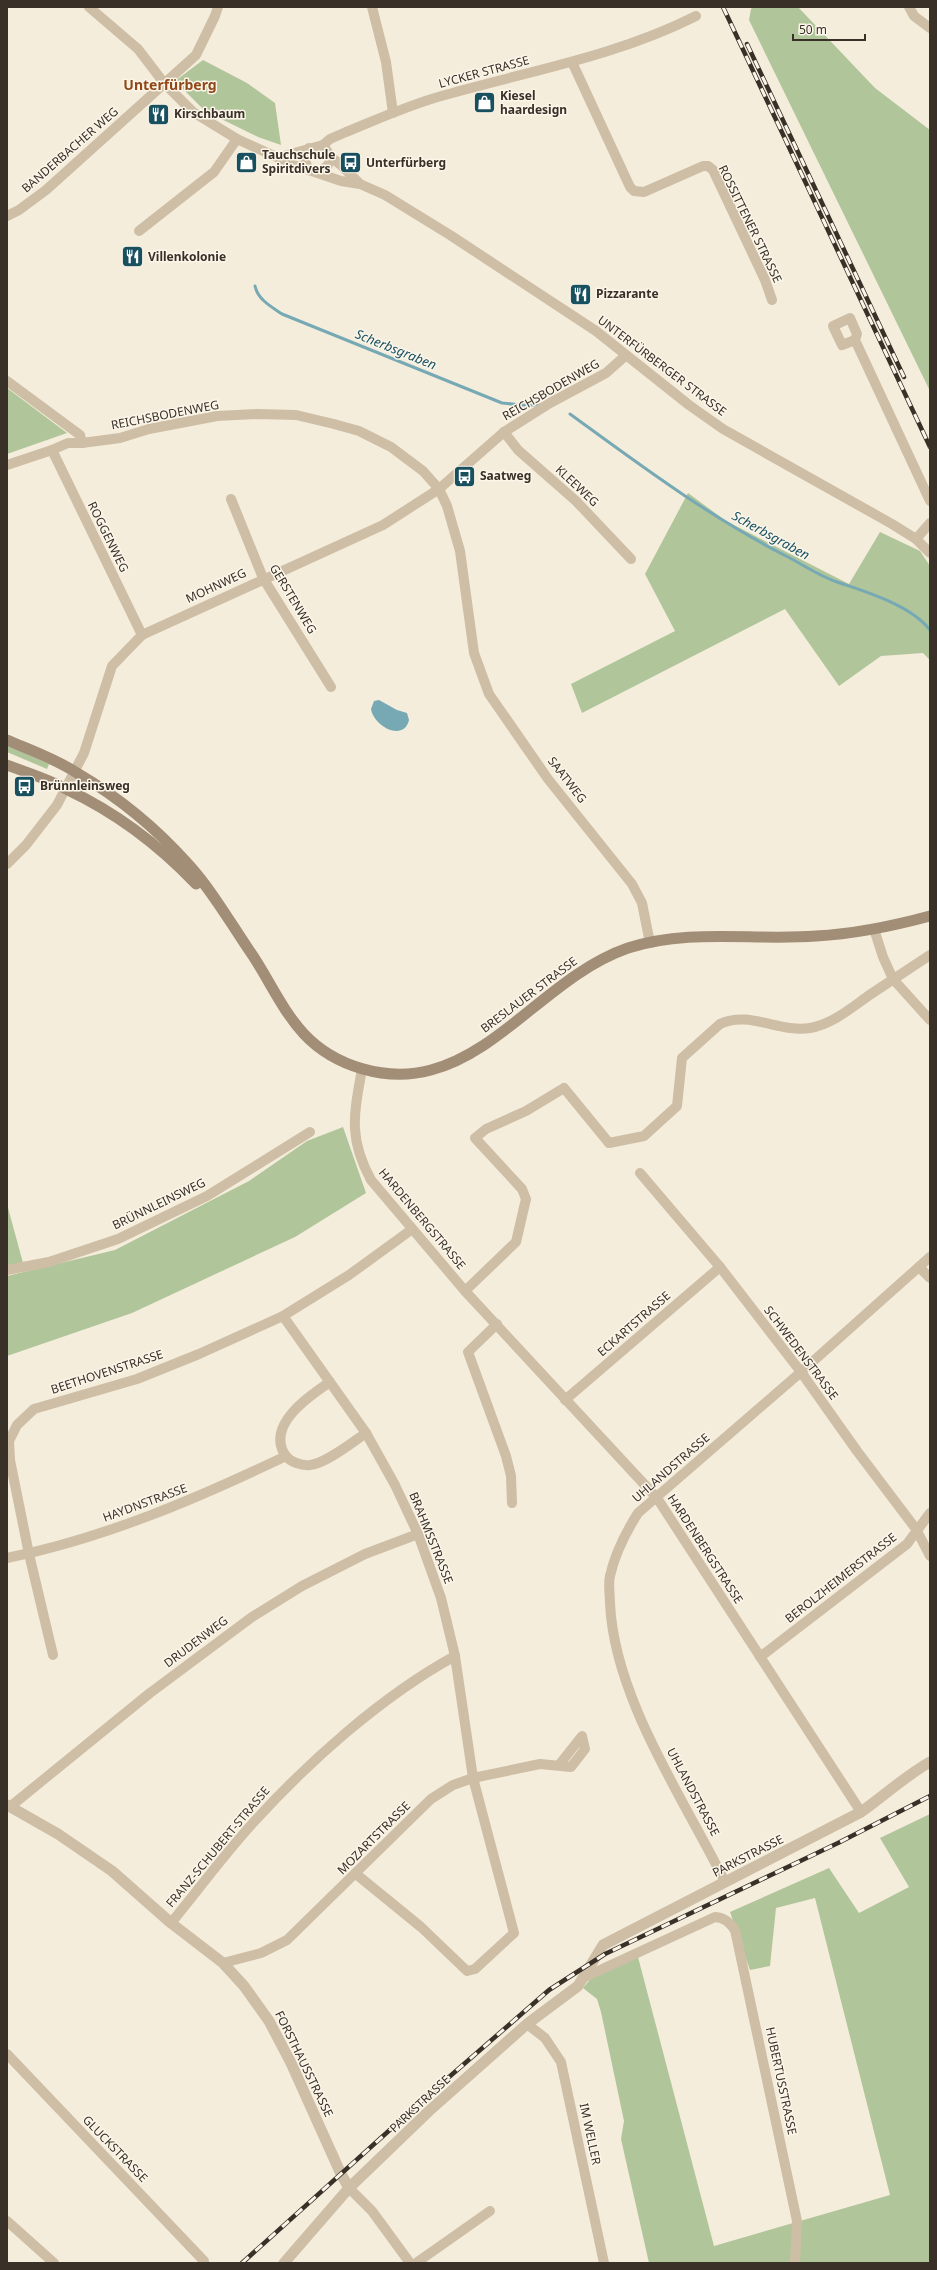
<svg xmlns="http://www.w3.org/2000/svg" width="937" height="2270" viewBox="0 0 937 2270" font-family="'Noto Sans',sans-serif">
  <rect width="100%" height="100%" fill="#f5eddb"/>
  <g fill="#b0c59a">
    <polygon points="753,7 798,7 875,88 930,130 930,391 749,20 751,9"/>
    <polygon points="203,60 247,83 275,103 281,145 258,137 205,111 175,81"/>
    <polygon points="7,388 67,433 7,454"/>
    <polygon points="688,493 726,521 849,584 880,532 920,551 930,566 930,660 923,653 881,656 839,686 785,609 582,713 571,684 675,631 645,574"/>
    <polygon points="7,745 49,764 47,769 7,752"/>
    <polygon points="343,1127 366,1193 295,1237 132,1313 7,1356 7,1276 115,1250 249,1181 307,1141"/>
    <polygon points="7,1204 23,1263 7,1267"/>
    <polygon points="930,1814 930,2263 649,2263 621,2139 624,2121 601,2012 597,1999 583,1988 593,1976 638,1957 714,2246 890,2195 815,1898 776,1908 770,1966 750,1970 730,1912 829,1868 859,1913 909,1887 880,1838"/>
  </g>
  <path fill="#77a9b5" d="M379,700l18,10 10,3 2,7c-5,22 -35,7 -38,-11l3,-8z"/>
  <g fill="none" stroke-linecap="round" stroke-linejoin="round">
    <g stroke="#77a9b5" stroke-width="3">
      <path d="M255,286c3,14 17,21 27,28l220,89 19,2h20"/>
      <path d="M570,414c70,51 138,102 216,142 16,8 33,20 51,26 29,10 74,23 93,48"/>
    </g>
    <g stroke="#cebea6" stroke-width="10">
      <polyline points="89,7 138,49 164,83 193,112 237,139 294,165 341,181 360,184 385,195 450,235 596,331 689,405 723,429 892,524 916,539 930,553"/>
      <polyline points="372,7 386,62 393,113"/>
      <polyline points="909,7 914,16 930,28"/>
      <polyline points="572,62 630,187 634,191 644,192 703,166 708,166 713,170 765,280 772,300"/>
      <polyline points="323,145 331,157 341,165 360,184"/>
      <polyline points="309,148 305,161 309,170"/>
      <path d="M280,157l43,-12 7,-6 16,-7c32,-13 65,-28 99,-37 84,-24 172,-39 251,-79"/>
      <polyline points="319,173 328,165 331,157"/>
      <polyline points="7,216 19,210 46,190 196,55 215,16 218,7"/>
      <polyline points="139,231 214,172 237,139"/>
      <polyline points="855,340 842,345 833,326 850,318 857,334 855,340 930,501"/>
      <polyline points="7,381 80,435 82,443"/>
      <polyline points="504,432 518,450 576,501 631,559"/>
      <polyline points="52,450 142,635"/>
      <polyline points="7,465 52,450 68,443 82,443 120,438 149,429 217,416 257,414 296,415 334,424 359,431 391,447 423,471 439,489 447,506 460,551 474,653 489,694 548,779 632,884 642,903 650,943"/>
      <polyline points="231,499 263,578 331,687"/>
      <polyline points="916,539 930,523"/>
      <polyline points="7,864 26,845 57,805 84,753 112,666 142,635 383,525 439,489 504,432 550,403 606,373 625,356"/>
      <polyline points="874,929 883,957 893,979 930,1020"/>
      <path d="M362,1069c-8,45 -14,69 9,111l94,111 192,207 204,314"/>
      <polyline points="640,1173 720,1267 801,1372 857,1451 916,1529 930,1556"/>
      <polyline points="919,1267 930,1278"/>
      <polyline points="7,1270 49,1262 118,1239 207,1196 310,1132"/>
      <path d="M465,1291l51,-49 10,-43 -4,-10 -47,-51 11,-9 40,-18 38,-23 45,55 35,-7 33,-30 5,-48 38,-34c28,-14 60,9 90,4 23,-4 42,-21 61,-34 20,-13 39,-26 59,-39"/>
      <polyline points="283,1316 366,1433 395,1485 418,1534 441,1598 455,1656 473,1778 514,1933 475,1969 467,1971 421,1927 356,1874"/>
      <polyline points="497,1324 468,1352 506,1456 511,1476 512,1503"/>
      <path d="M330,1382c-21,14 -64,43 -45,73 5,7 17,11 25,10 15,-1 43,-23 56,-32"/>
      <polyline points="565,1400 720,1267"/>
      <path d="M7,1558c98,-20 189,-59 279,-102"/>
      <polyline points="53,1655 29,1554 10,1460 9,1441 17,1425 34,1409 137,1379 199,1354 283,1316 349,1275 411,1230"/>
      <polyline points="760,1657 907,1544 930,1513"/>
      <polyline points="11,1806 150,1693 252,1617 302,1586 365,1554 418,1534"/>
      <path d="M725,1882c-41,-83 -111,-184 -115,-279 0,-8 -2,-19 0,-27 5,-23 16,-44 28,-63l163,-141 129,-115"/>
      <path d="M171,1923c27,-33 53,-68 81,-99 56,-62 130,-128 203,-168"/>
      <polyline points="223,1963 261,1953 287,1940 431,1799 453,1785 473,1778 540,1764 571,1767 585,1749 582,1736 559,1765"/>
      <path d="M585,1977l130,-60c10,1 14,5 20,13l62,291 -2,42"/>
      <polyline points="527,2024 545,2038 561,2062 604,2263"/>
      <polyline points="7,2054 204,2261"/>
      <polyline points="349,2188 372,2211 410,2263"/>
      <polyline points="7,2221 54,2263"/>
      <polyline points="416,2263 490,2211"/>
    </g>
    <g stroke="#cebea6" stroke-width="11">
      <polyline points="7,1805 58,1834 112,1871 171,1923 223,1963 244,1986 269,2021 291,2063 341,2174 349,2188"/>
      <path d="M284,2263l65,-75 80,-77 98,-87 51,-38 25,-41 258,-133c23,-16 44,-36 69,-50"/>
    </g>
    <g stroke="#a28d77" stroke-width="11">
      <path d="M7,740c23,10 49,19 70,33 41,24 80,56 111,91 23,25 42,58 61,86 19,27 32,59 55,84 31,33 83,48 127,36 72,-19 122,-96 197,-122 62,-20 125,-7 188,-12 38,-2 77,-10 114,-20"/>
      <path d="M7,765c20,8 41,14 59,24 49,23 93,56 130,95"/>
    </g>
    <defs>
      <g id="rail">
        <polyline points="723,7 930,447"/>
        <polyline points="747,44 904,377"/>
        <polyline points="242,2263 433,2091 549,1990 605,1954 838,1843 930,1796"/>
      </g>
    </defs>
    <use href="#rail" stroke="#393028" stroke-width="4.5"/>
    <use href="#rail" stroke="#fbf6e9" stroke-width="3" stroke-dasharray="9" stroke-linecap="butt"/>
  </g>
  <defs>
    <symbol id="shop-square" viewBox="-11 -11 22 22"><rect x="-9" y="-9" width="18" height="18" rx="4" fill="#185060" stroke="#fbf6e9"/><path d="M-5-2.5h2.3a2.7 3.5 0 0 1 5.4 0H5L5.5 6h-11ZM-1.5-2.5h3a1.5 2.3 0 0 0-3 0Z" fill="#fff"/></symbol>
    <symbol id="restaurant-square" viewBox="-11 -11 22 22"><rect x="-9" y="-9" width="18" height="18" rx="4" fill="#185060" stroke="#fbf6e9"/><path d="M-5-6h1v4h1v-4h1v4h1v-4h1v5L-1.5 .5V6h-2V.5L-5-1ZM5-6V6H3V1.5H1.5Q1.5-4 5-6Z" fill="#fff"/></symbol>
    <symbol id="bus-square" viewBox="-11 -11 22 22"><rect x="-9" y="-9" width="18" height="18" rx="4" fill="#185060" stroke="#fbf6e9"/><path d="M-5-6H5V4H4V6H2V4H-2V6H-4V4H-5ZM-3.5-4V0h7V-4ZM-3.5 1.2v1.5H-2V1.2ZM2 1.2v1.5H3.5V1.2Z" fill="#fff"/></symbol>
  </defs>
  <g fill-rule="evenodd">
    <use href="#shop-square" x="472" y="90" width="25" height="25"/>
    <use href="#restaurant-square" x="146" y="102" width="25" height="25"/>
    <use href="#shop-square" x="234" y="150" width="25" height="25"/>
    <use href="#bus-square" x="338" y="150" width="25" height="25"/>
    <use href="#restaurant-square" x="120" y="244" width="25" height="25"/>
    <use href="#restaurant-square" x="568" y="282" width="25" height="25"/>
    <use href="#bus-square" x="452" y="464" width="25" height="25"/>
    <use href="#bus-square" x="12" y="774" width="25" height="25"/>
  </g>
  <g text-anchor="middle" stroke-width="3" stroke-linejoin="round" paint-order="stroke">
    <g font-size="12" fill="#393028" stroke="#fbf6e9">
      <text transform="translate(484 72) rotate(-15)" y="4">LYCKER STRASSE</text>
      <text transform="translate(70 150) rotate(-41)" y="4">BANDERBACHER WEG</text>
      <text transform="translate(750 224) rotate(64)" y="4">ROSSITTENER STRASSE</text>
      <text transform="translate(662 366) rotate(37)" y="4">UNTERFÜRBERGER STRASSE</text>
      <text transform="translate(551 390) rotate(-30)" y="4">REICHSBODENWEG</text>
      <text transform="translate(165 415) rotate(-11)" y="4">REICHSBODENWEG</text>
      <text transform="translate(577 486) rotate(43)" y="4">KLEEWEG</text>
      <text transform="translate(108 537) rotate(64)" y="4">ROGGENWEG</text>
      <text transform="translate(216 586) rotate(-25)" y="4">MOHNWEG</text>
      <text transform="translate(293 599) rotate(59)" y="4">GERSTENWEG</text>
      <text transform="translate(567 780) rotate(52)" y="4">SAATWEG</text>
      <text transform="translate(529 995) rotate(-37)" y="4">BRESLAUER STRASSE</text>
      <text transform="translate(159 1204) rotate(-26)" y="4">BRÜNNLEINSWEG</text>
      <text transform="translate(422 1219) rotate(50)" y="4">HARDENBERGSTRASSE</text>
      <text transform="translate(634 1324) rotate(-41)" y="4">ECKARTSTRASSE</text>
      <text transform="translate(801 1353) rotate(53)" y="4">SCHWEDENSTRASSE</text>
      <text transform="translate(107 1372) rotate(-18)" y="4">BEETHOVENSTRASSE</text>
      <text transform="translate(671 1468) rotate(-41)" y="4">UHLANDSTRASSE</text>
      <text transform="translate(145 1503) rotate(-20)" y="4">HAYDNSTRASSE</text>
      <text transform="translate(431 1538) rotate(68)" y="4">BRAHMSSTRASSE</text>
      <text transform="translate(705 1549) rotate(57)" y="4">HARDENBERGSTRASSE</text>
      <text transform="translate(841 1578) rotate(-38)" y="4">BEROLZHEIMERSTRASSE</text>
      <text transform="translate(196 1642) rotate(-37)" y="4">DRUDENWEG</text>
      <text transform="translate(693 1792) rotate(62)" y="4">UHLANDSTRASSE</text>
      <text transform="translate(374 1838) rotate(-45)" y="4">MOZARTSTRASSE</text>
      <text transform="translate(218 1847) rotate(-50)" y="4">FRANZ-SCHUBERT-STRASSE</text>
      <text transform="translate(748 1856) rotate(-27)" y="4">PARKSTRASSE</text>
      <text transform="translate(304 2064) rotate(64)" y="4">FORSTHAUSSTRASSE</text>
      <text transform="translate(781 2081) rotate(78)" y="4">HUBERTUSSTRASSE</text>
      <text transform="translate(420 2104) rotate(-43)" y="4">PARKSTRASSE</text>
      <text transform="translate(590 2134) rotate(78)" y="4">IM WELLER</text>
      <text transform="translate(115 2149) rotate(46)" y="4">GLUCKSTRASSE</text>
    </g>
    <g font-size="12" font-weight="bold" fill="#393028" stroke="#fbf6e9" text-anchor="start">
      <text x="500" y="100">Kiesel<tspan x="500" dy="14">haardesign</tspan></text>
      <text x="174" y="118">Kirschbaum</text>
      <text x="262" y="159">Tauchschule<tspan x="262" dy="14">Spiritdivers</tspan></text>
      <text x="366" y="167">Unterfürberg</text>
      <text x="148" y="261">Villenkolonie</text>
      <text x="596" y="298">Pizzarante</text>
      <text x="480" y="480">Saatweg</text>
      <text x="40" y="790">Brünnleinsweg</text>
    </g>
    <g font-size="13" font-style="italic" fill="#185060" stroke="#fbf6e9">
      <text transform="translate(396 349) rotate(22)" y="5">Scherbsgraben</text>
      <text transform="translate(771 535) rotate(29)" y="5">Scherbsgraben</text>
    </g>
    <g font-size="14" font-weight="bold" fill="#914818" stroke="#fbf6e9">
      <text x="170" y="90">Unterfürberg</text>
    </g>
  </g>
  <rect width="937" height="2270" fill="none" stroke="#393028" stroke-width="16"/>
  <path d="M793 34v6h72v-6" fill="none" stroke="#393028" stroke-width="2"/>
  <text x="799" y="34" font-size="12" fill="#393028" stroke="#fbf6e9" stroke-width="3" paint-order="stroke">50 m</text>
</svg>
